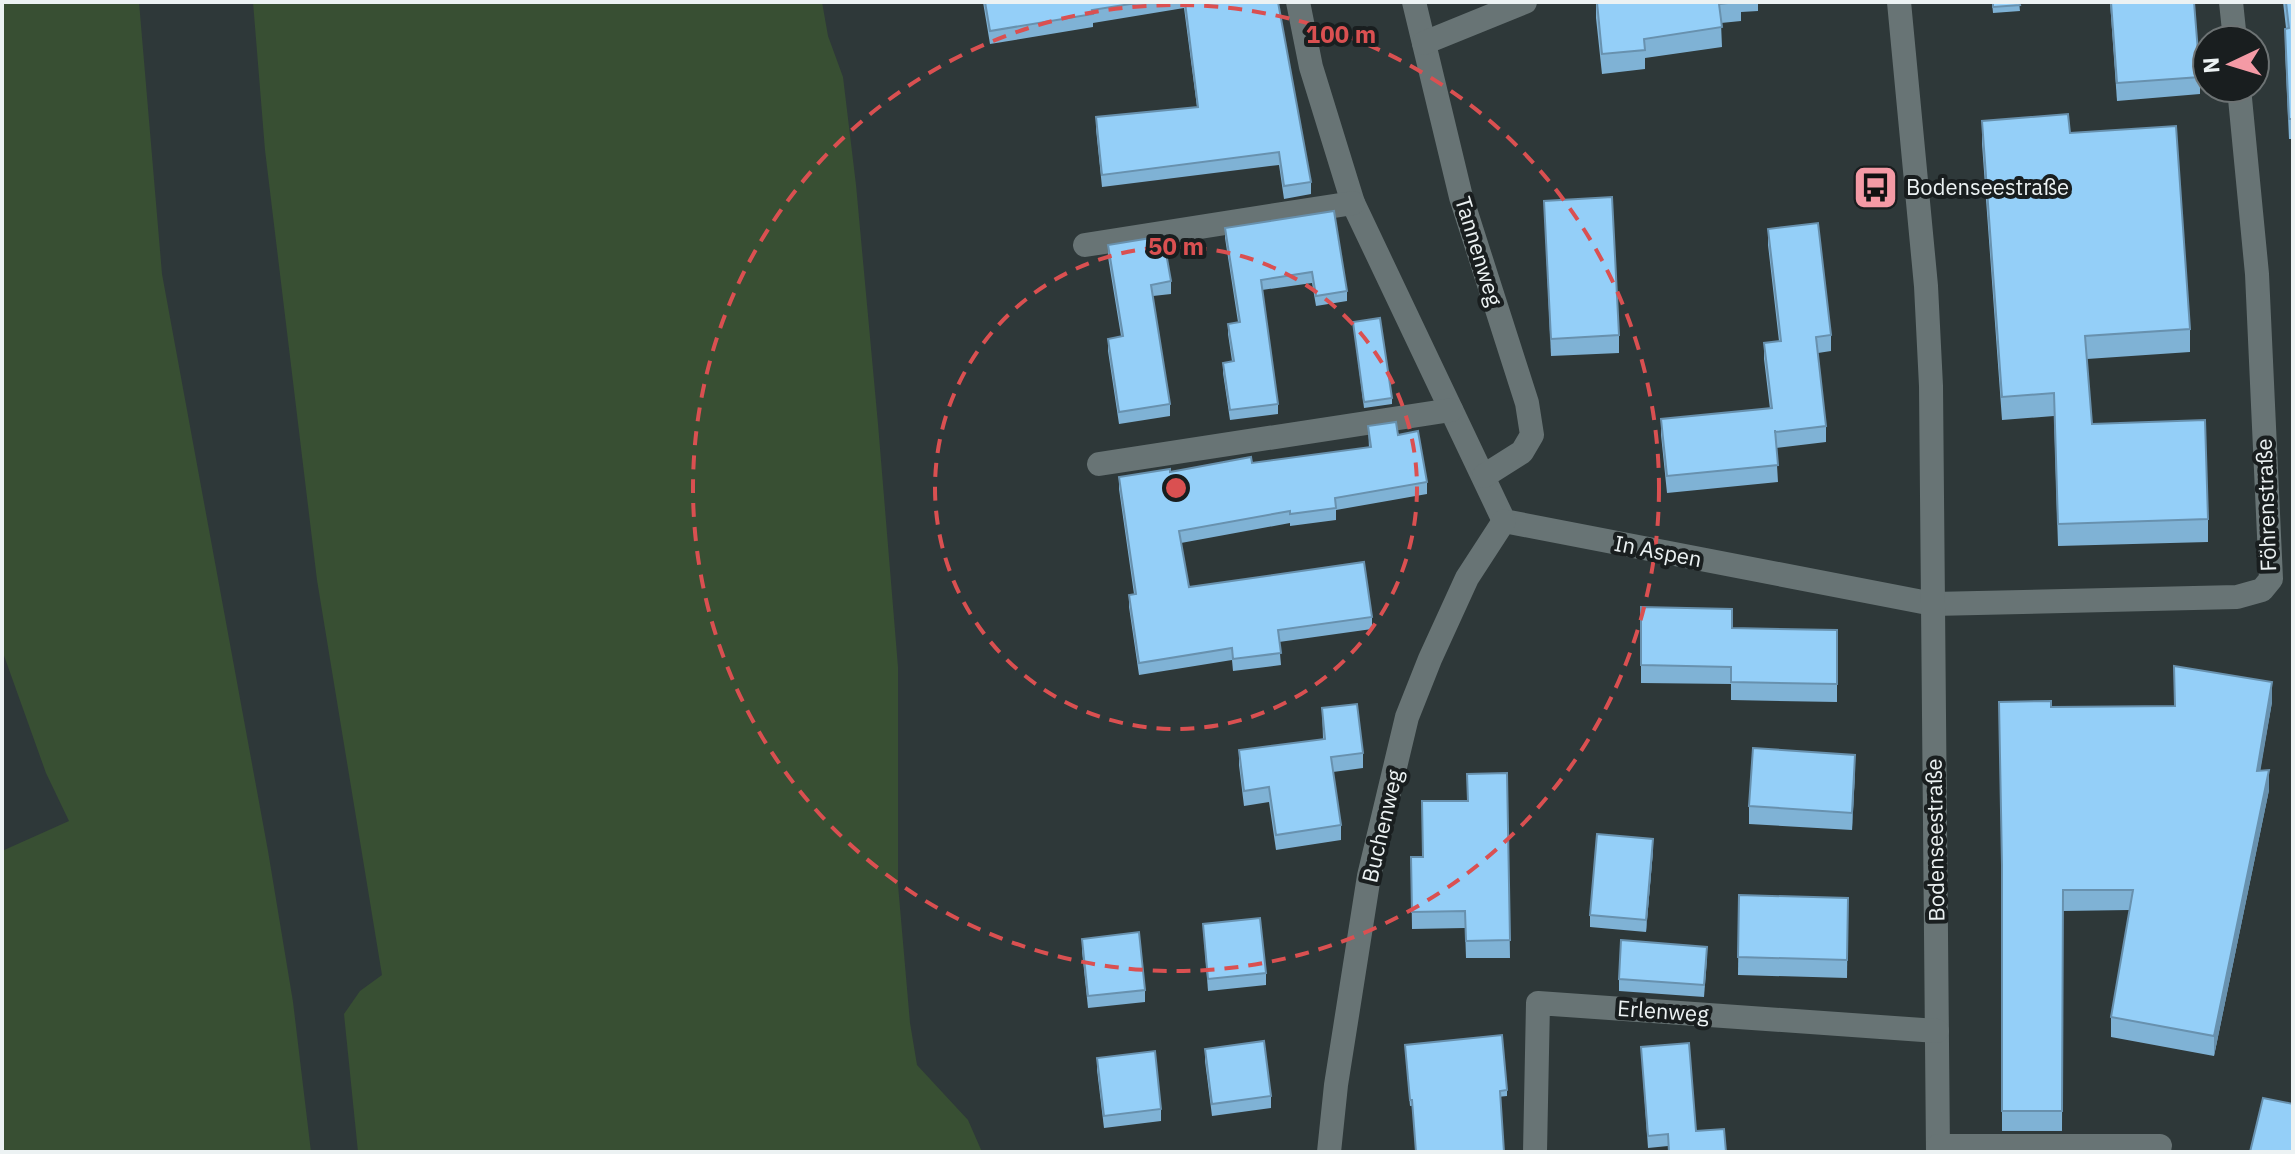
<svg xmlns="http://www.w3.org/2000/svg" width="2295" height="1154" viewBox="0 0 2295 1154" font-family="'IBM Plex Sans',sans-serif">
  <rect width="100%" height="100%" fill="#2e3839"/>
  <g fill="#384f33">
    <polygon points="2,2 139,2 162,274 268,851 293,1002 311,1152 2,1152 2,851 69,821 46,773 2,650"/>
    <polygon points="253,2 822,2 828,36 843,77 856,185 878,424 898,667 898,885 910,1023 917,1065 968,1120 982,1152 358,1152 344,1014 360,991 382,975 317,580 265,150"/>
  </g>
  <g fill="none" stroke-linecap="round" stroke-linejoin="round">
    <g stroke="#687475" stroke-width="24">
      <polyline points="1298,2 1311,67 1353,203 1504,521 1933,604 2237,597 2262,590 2271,579 2257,274 2239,88"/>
      <polyline points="1414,2 1461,197 1527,403 1532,435 1522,452 1484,476"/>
      <polyline points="1899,2 1926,286 1931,386 1938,1152"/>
      <polyline points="2231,2 2235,40"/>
      <polyline points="1424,43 1525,2"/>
      <polyline points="1085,245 1353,203"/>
      <polyline points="1099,464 1451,410"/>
      <polyline points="1938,1146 2160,1146"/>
      <polyline points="1329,1152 1336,1085 1369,876 1407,717 1430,659 1467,578 1504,521"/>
      <polyline points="1535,1152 1538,1003 1937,1031"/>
    </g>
  </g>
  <g fill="#7fb2d5">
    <polygon points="983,2 1278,2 1311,182 1311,194 1284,199 1279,165 1102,187 1096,129 1096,117 1197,107 1184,8 1093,23 1093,27 990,44"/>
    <polygon points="1596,2 1758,2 1758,11 1741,12 1741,21 1721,23 1722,47 1645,58 1645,69 1602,74 1596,18"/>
    <polygon points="1992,2 2019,2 2020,11 1993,13"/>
    <polygon points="2110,2 2194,2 2200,77 2200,94 2117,101"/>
    <polygon points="2283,2 2293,2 2293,139 2289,139 2285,48 2285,29 2286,28"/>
    <polygon points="1982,121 2070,133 2190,329 2190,352 2087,359 2092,424 2208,519 2208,542 2058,546 2054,416 2002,420 1982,144"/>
    <polygon points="1544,201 1619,335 1619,353 1551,356"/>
    <polygon points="1334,211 1347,291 1347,301 1316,306 1312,283 1262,290 1278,404 1278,414 1230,420 1223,373 1223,363 1232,361 1228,334 1228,324 1238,322 1225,238 1225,228"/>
    <polygon points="1768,229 1831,335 1831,351 1818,353 1826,426 1826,442 1776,448 1778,482 1667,493 1661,435 1661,419 1770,409 1764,359 1764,343 1779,341 1768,245"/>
    <polygon points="1108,245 1171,281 1171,294 1153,296 1170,404 1170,416 1119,424 1108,351 1108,339 1121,336 1108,257"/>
    <polygon points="1353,322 1392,398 1392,404 1364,408"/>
    <polygon points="1368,426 1398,435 1427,482 1427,494 1336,510 1336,520 1290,526 1290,523 1181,543 1189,587 1372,617 1372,629 1279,642 1281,665 1233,671 1232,660 1139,675 1129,607 1129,595 1134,594 1119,489 1119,477 1252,463 1369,448"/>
    <polygon points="1641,607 1732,628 1837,630 1837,702 1731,700 1731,684 1641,683"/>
    <polygon points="2272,702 2260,770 2269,790 2214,1056 2111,1037 2111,1017 2130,910 2063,911 2062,1131 2002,1131 2002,884 2051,707 2174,706"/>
    <polygon points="1322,708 1363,753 1363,768 1333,772 1341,825 1341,840 1276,850 1269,802 1244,806 1239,765 1239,750 1323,739"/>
    <polygon points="1855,772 1852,830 1749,824 1749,806"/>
    <polygon points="1507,773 1510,958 1466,958 1465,928 1412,929 1411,857 1422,857 1468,801"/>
    <polygon points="1653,851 1646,932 1590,927 1590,915"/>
    <polygon points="1739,895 1848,898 1847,978 1738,975"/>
    <polygon points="1203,924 1266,973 1266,985 1208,991"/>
    <polygon points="1082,939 1145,990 1145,1002 1088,1008 1082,951"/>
    <polygon points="1707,959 1704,997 1619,991 1619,979"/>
    <polygon points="1405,1045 1507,1090 1507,1096 1410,1106"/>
    <polygon points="1641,1047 1696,1131 1726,1152 1668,1152 1668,1146 1648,1148"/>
    <polygon points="1205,1049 1271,1096 1271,1108 1212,1116 1205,1061"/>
    <polygon points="1097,1058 1161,1109 1161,1121 1104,1128 1097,1070"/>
  </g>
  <g fill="#6891ae">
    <polygon points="2272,682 2272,702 2257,791 2257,771"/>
    <polygon points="1855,755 1855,772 1852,830 1852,813"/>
    <polygon points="2269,770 2269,790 2214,1056 2214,1036"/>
    <polygon points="1653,839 1653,851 1646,932 1646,920"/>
  </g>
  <g fill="#94cff8" stroke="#6891ae" stroke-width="2">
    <polygon points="985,2 1143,2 1092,10 1093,14 990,31"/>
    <polygon points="1185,2 1278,2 1311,182 1284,186 1279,152 1102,175 1096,117 1198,107"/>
    <polygon points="1597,2 1737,2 1719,4 1722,27 1644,39 1645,50 1602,54"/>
    <polygon points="1993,2 2019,2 2020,5 1993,7"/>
    <polygon points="2111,2 2194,2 2200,77 2117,83"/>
    <polygon points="2286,2 2293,2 2293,119 2289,119 2285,29 2289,28"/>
    <polygon points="2068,114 2070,133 2176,126 2190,329 2085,336 2092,424 2205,420 2208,519 2058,524 2054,393 2002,397 1982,121"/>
    <polygon points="1612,197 1619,335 1551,339 1544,201"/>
    <polygon points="1334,211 1347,291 1316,296 1312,272 1261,280 1278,404 1230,410 1223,363 1234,361 1228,324 1240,322 1225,228"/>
    <polygon points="1818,223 1831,335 1816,337 1826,426 1775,432 1775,430 1778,465 1667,476 1661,419 1772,408 1764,343 1781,341 1768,229"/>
    <polygon points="1163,236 1171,281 1151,285 1170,404 1119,412 1108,339 1123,336 1108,245"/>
    <polygon points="1380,318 1392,398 1364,402 1353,322"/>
    <polygon points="1396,422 1398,435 1418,431 1427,482 1335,498 1336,508 1290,514 1290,511 1179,531 1189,587 1364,562 1372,617 1278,630 1281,653 1233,659 1232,648 1139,663 1129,595 1136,594 1119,477 1170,469 1170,472 1251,457 1252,463 1371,447 1368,426"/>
    <polygon points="1641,607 1732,609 1732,628 1837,630 1837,684 1731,682 1731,667 1641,665"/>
    <polygon points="2174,666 2272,682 2257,771 2269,770 2214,1036 2111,1017 2133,890 2063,890 2062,1111 2002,1111 2002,865 1999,702 2051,701 2051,707 2175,706"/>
    <polygon points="1357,704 1363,753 1331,757 1341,825 1276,835 1269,787 1244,791 1239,750 1325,739 1322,708"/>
    <polygon points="1753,748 1855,755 1852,813 1749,806"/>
    <polygon points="1507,773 1510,940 1466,941 1465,911 1412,912 1411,857 1423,857 1422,801 1468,801 1467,774"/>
    <polygon points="1597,834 1653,839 1646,920 1590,915"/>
    <polygon points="1739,895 1848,898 1847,960 1738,957"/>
    <polygon points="1260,918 1266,973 1208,979 1203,924"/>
    <polygon points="1139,932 1145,990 1088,996 1082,939"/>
    <polygon points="1621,940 1707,947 1704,985 1619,979"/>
    <polygon points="1502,1035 1507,1090 1500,1091 1504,1152 1416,1152 1412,1100 1410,1100 1405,1045"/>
    <polygon points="1264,1041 1271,1096 1212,1104 1205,1049"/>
    <polygon points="1689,1043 1696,1131 1724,1129 1726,1152 1669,1152 1668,1134 1648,1136 1641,1047"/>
    <polygon points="1155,1051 1161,1109 1104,1116 1097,1058"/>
    <polygon points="2263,1098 2293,1104 2293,1152 2250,1152"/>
  </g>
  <g fill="none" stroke="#da5051" stroke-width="4" stroke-dasharray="14 10">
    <circle cx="1176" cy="488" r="241"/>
    <circle cx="1176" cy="488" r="483"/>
  </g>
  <defs>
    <symbol id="bus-square" viewBox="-11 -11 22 22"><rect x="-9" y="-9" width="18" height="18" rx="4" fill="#f49aa5" stroke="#191e1f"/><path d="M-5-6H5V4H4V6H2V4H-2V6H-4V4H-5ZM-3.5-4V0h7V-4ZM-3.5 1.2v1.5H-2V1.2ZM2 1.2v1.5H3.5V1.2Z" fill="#111"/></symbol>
  </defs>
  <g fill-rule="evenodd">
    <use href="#bus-square" x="1850" y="162" width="51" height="51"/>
  </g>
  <g text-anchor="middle" stroke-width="8" stroke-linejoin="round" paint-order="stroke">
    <g font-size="22" fill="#ecf2f3" stroke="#191e1f" text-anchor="start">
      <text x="1906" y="195">Bodenseestraße</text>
    </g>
    <g font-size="22" fill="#ecf2f3" stroke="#191e1f">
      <text transform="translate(1479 251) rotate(73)" y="8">Tannenweg</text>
      <text transform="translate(2266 505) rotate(-92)" y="8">Föhrenstraße</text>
      <text transform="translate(1658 551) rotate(11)" y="8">In Aspen</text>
      <text transform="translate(1382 826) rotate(-77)" y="8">Buchenweg</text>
      <text transform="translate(1935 840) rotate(-91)" y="8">Bodenseestraße</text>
      <text transform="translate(1663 1011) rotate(4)" y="8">Erlenweg</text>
    </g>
  </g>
  <circle cx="1176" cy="488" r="12" fill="#da5051" stroke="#191e1f" stroke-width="4"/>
  <g font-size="24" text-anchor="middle" font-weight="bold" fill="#da5051" stroke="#191e1f" stroke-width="8" stroke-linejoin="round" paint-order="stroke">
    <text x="1341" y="43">100 m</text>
    <text x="1176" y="255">50 m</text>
  </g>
  <rect width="2295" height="1154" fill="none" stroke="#ecf2f3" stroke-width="8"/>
  <g transform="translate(2231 64) rotate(266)"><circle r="38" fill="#191e1f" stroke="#6d7374" stroke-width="2"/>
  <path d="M0-6L14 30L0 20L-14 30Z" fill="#f49aa5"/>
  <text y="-12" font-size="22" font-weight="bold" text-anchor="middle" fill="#ecf2f3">N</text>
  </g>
</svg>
